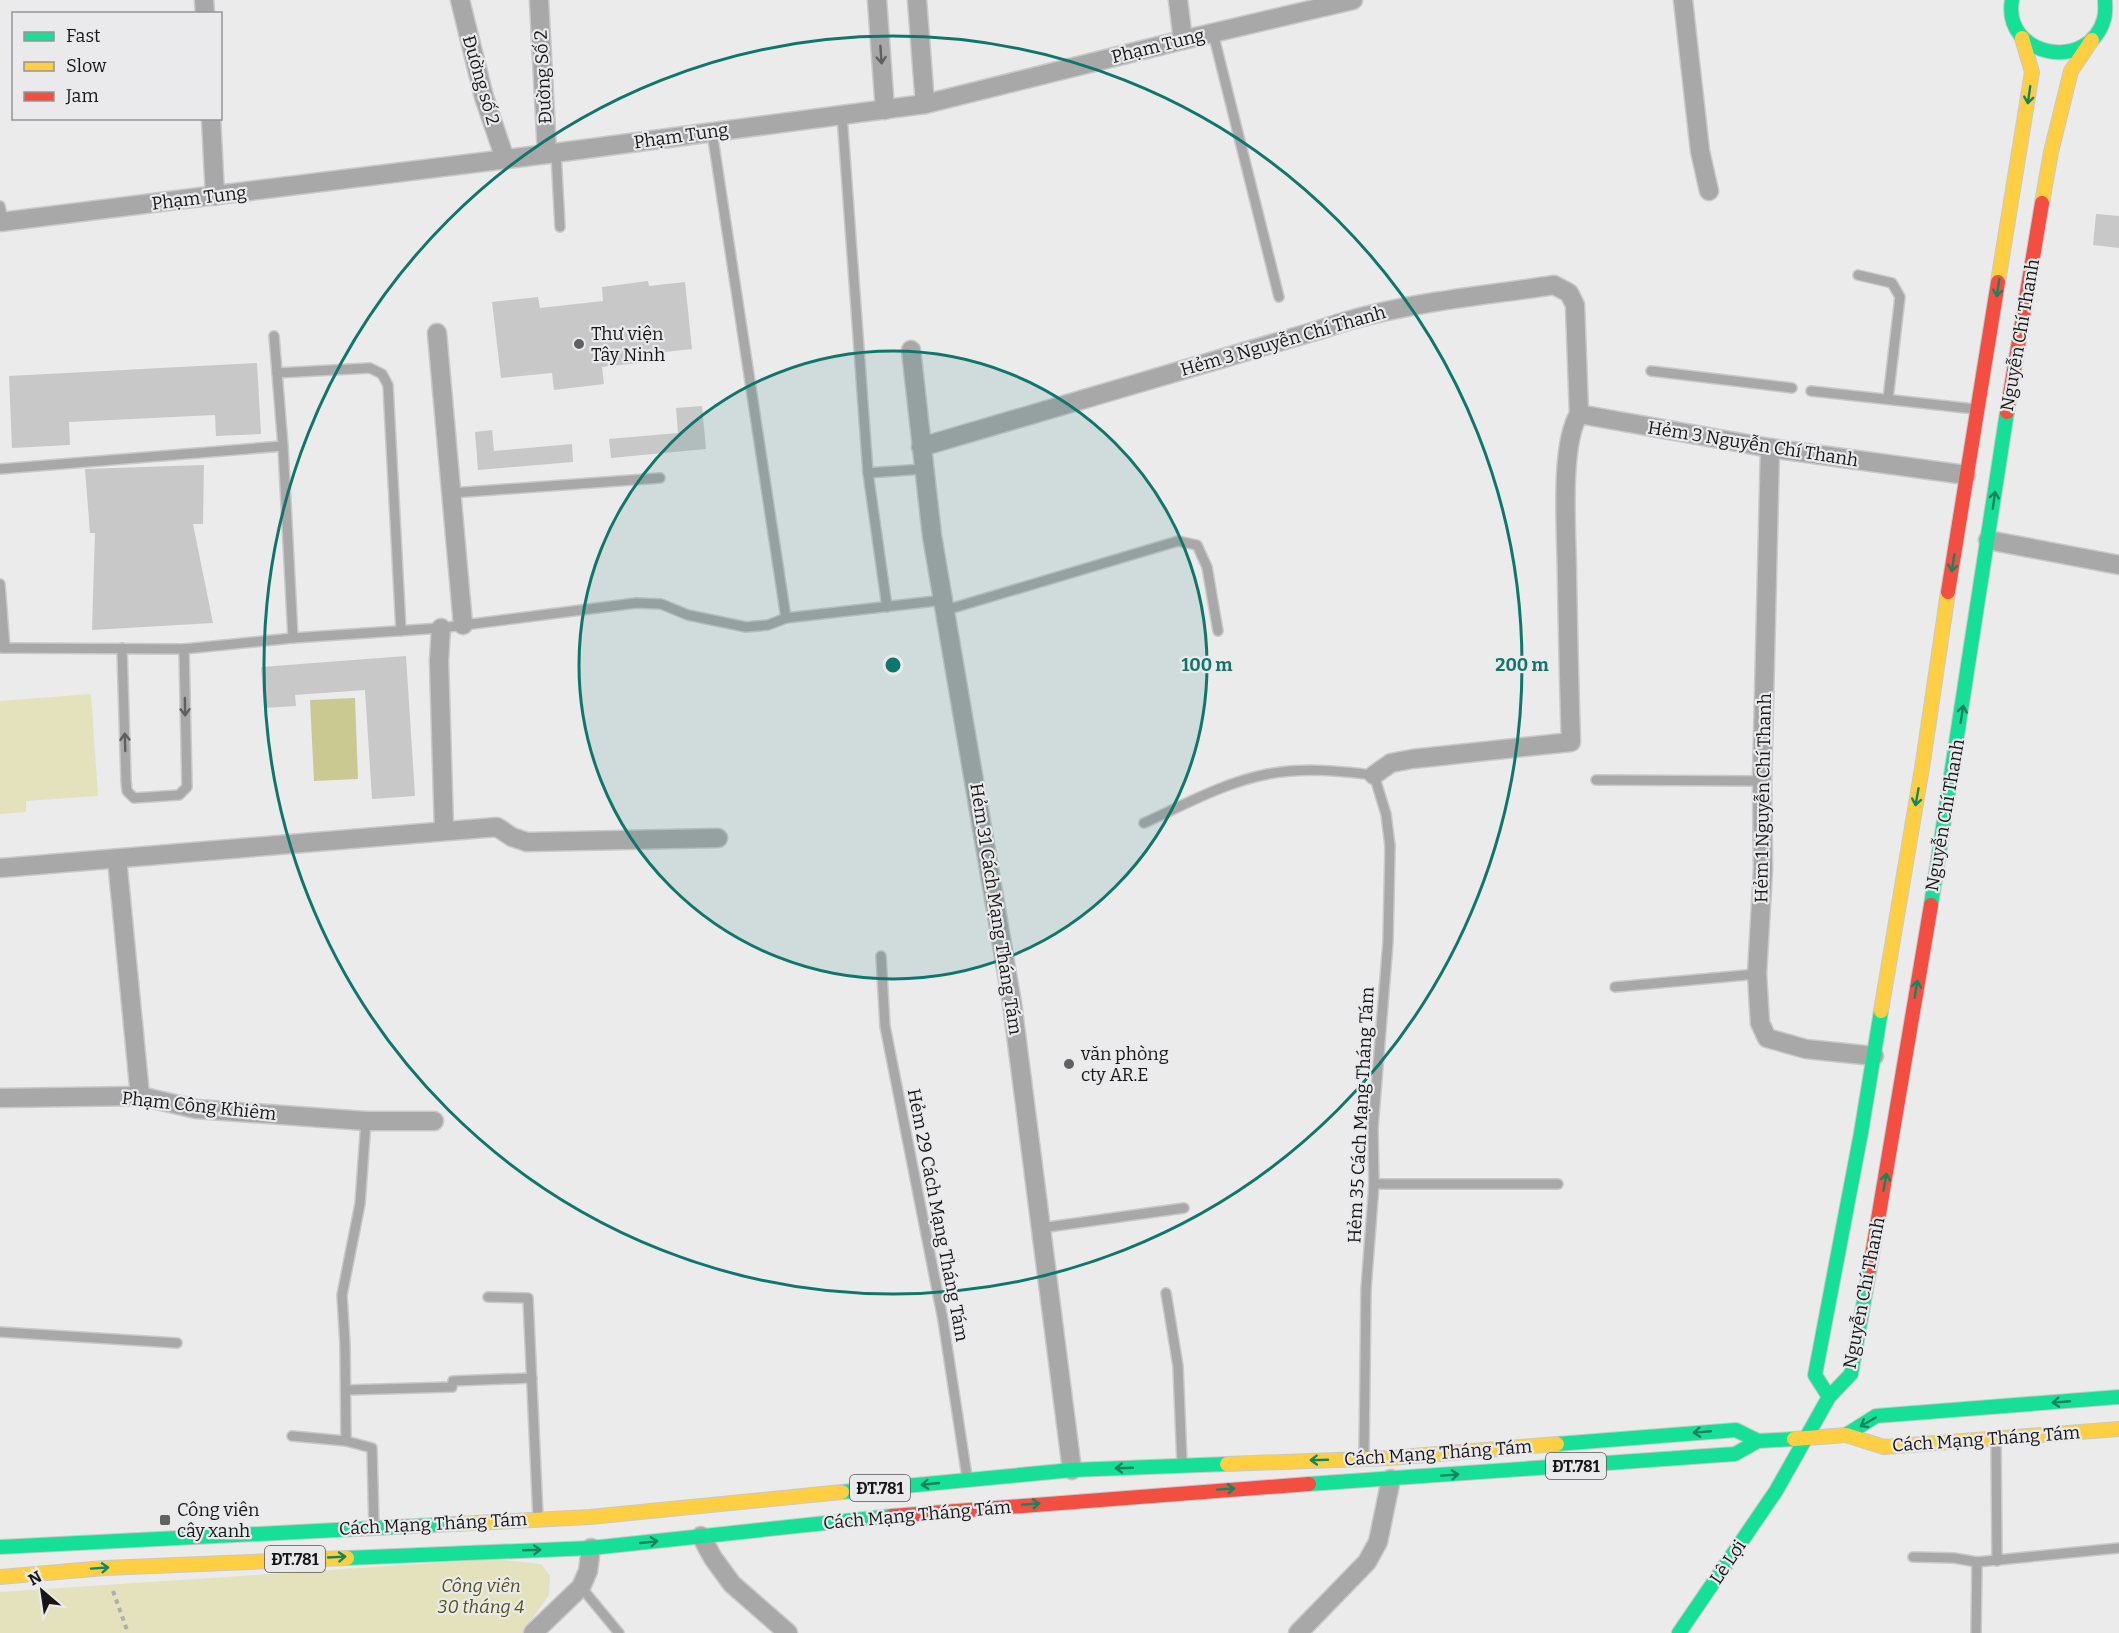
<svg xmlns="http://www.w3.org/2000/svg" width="2119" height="1633" viewBox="0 0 2119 1633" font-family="Bitter,serif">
  <rect width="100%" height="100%" fill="#ebebec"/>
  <g fill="#e3e2bc">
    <polygon points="91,694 98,796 26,801 26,812 0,814 0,701"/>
    <polygon points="495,1559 541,1564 550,1576 549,1595 522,1633 0,1633 0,1592"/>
  </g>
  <polygon fill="#cac992" points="355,698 358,779 314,781 310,700"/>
  <g fill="#c8c8c9">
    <polygon points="2096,214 2119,216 2119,248 2093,245"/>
    <polygon points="648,281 649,286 685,282 692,349 656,353 657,361 602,367 604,384 554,390 552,373 501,378 492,302 538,297 540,308 603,301 602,287"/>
    <polygon points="257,363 261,434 216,436 215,415 69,422 70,445 12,448 9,376"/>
    <polygon points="702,406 706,449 611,458 609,439 678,433 676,408"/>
    <polygon points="492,430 494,451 572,444 573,462 478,470 475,432"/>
    <polygon points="204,465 203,524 193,524 213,623 92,630 95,533 90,533 85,469"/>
    <polygon points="406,656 415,796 372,799 365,690 295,695 296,706 264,708 261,667"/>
  </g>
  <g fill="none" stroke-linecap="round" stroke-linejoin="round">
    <defs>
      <g id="lane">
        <polyline points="1213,33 1279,297"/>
        <polyline points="842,115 868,473"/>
        <polyline points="712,132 786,618"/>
        <polyline points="556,153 560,227"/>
        <polyline points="0,206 3,221"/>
        <polyline points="1858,275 1892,283 1900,297 1888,399"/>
        <polyline points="274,336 283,446 293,638"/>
        <polyline points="1651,371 1792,388"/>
        <polyline points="277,373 370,368 382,374 388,385 401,631"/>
        <polyline points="1811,391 1975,409"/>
        <polyline points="0,469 283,446"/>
        <polyline points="451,493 660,478"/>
        <polyline points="0,584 5,648"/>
        <polyline points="887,607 868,473 923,469"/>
        <polyline points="946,610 1178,541 1197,545 1207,567 1218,631"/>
        <polyline points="0,648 184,649 293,638 441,628 636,603 661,604 688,615 746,627 768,625 786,618 944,600"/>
        <polyline points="122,648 126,780 127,791 134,798 179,795 187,787 184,649"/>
        <polyline points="1596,780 1762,781"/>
        <path d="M1144,823c40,-18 81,-41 124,-49 35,-7 71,-3 106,1l12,39 4,32 -2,96 -15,186 1,56 -8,105 -2,167"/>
        <polyline points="881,956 885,1026 943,1320 967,1477"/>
        <polyline points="1615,987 1757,974"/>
        <polyline points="366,1121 360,1204 342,1295 345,1345 346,1441 372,1448 374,1526"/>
        <polyline points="1374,1184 1558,1184"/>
        <polyline points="1041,1228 1184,1208"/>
        <polyline points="1166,1293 1178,1366 1182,1463"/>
        <polyline points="488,1297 528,1298 538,1517"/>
        <polyline points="0,1332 177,1343"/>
        <polyline points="346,1390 452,1387 453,1381 532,1378"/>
        <polyline points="292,1436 346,1441"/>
        <polyline points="1996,1443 1997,1561"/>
        <polyline points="1913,1557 1954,1558 1977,1562"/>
        <polyline points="581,1587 619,1633"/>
        <polyline points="1976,1633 1977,1562 2119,1548"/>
      </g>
      <g id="street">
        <polyline points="204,0 205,14"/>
        <polyline points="460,0 484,97 505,159"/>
        <polyline points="539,0 547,154"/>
        <polyline points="877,0 885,110"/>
        <polyline points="917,0 925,104"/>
        <polyline points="1178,0 1183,40"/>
        <polyline points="1683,0 1700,151 1709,191"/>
        <polyline points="211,118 215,196"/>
        <polyline points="0,222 547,154 925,104 1183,40 1353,0"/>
        <polyline points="437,333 463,625"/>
        <polyline points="911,350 932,536 1012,1003 1072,1470"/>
        <polyline points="1579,414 1770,448 1966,475"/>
        <path d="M921,447l398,-117c75,-27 157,-33 235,-45l15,8 6,12 4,109"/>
        <polyline points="1770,448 1762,781 1763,869 1757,974 1760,1023 1767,1038 1806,1049 1874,1056"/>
        <polyline points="1988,540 2119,565"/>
        <polyline points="441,628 439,661 444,830"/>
        <path d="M1374,775l17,-12 21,-4 159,-17c-2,-55 -3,-110 -4,-165 0,-40 -8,-131 12,-163"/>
        <polyline points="117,859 140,1096"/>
        <polyline points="0,868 497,827 512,837 527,842 718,838"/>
        <polyline points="0,1098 140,1096 196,1109 366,1121 434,1121"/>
        <polyline points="701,1536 713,1558 732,1584 788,1633"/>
        <polyline points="533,1633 581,1587 588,1571 591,1548"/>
        <polyline points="1298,1633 1367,1562 1378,1542 1391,1479"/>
      </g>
      <g id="fast">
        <path d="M2012,0c-10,57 77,73 92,19 2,-6 1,-13 1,-19"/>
        <polyline points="1931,905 2007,412"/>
        <polyline points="1829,1397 1815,1375 1861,1133 1881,1011"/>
        <polyline points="1846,1435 1876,1416 2119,1397"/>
        <polyline points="1557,1444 1736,1430 1758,1441"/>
        <polyline points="1309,1484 1735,1454 1758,1441 1794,1439"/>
        <polyline points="842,1492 1072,1470 1227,1464"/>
        <polyline points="0,1547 455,1524"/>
        <polyline points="347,1558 591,1548 892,1516"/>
        <polyline points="1679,1633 1776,1491 1829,1397 1851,1374 1870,1267"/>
      </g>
      <g id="slow">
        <polyline points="2042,203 2051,152 2071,71 2092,40"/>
        <polyline points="1998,282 2032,72 2022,38"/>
        <polyline points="1881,1011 1923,762 1948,592"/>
        <polyline points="1794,1439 1846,1435 1884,1447 2119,1429"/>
        <polyline points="1227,1464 1390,1458 1557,1444"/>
        <polyline points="455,1524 590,1517 842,1492"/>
        <polyline points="0,1577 105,1568 347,1558"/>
      </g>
      <g id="jam">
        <polyline points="2007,412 2042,203"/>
        <polyline points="1948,592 1998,282"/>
        <polyline points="1870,1267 1931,905"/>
        <polyline points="892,1516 1309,1484"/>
      </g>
    </defs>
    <use href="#lane" stroke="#c9c9ca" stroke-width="12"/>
    <use href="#street" stroke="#c9c9ca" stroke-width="21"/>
    <use href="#fast" stroke="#c9c9ca" stroke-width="16"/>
    <use href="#slow" stroke="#c9c9ca" stroke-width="16"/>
    <use href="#jam" stroke="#c9c9ca" stroke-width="16"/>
    <polyline stroke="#aeaeae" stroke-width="4" stroke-dasharray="4.5 4.5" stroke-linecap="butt" points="113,1591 128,1633"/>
    <use href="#lane" stroke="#a8a8a9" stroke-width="9"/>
    <use href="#street" stroke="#a8a8a9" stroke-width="18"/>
    <use href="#fast" stroke="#16e098" stroke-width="14"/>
    <use href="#slow" stroke="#ffcf43" stroke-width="14"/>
    <use href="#jam" stroke="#f24e42" stroke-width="14"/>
  </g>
  <defs><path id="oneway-shaft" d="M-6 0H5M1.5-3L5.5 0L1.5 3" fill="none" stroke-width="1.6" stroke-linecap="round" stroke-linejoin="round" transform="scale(1.5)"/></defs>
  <g stroke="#5f5f60">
    <use href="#oneway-shaft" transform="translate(881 55) rotate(86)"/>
    <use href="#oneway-shaft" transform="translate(185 707) rotate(89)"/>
    <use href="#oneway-shaft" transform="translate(125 742) rotate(-92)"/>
  </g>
  <g stroke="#16855e">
    <use href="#oneway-shaft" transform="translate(2029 95) rotate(98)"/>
    <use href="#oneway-shaft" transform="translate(1998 288) rotate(99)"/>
    <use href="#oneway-shaft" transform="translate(1994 500) rotate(-82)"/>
    <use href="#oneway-shaft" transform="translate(1953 563) rotate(99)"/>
    <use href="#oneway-shaft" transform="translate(1962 714) rotate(-81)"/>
    <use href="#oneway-shaft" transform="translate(1917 797) rotate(100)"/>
    <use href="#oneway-shaft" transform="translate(1916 989) rotate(-81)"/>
    <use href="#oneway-shaft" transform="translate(1885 1182) rotate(-80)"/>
    <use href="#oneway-shaft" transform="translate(2061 1402) rotate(175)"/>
    <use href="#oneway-shaft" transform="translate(1868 1422) rotate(150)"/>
    <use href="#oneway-shaft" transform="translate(1702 1432) rotate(175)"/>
    <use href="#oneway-shaft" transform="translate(1319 1460) rotate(178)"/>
    <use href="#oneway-shaft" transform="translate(1124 1468) rotate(178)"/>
    <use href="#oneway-shaft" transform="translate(1450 1475) rotate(-4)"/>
    <use href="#oneway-shaft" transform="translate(930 1484) rotate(174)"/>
    <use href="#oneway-shaft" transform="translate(1226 1489) rotate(-4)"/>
    <use href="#oneway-shaft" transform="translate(1031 1504) rotate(-4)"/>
    <use href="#oneway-shaft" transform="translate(649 1542) rotate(-6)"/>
    <use href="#oneway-shaft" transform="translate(532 1550) rotate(-2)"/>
    <use href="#oneway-shaft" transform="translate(337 1557) rotate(-3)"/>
    <use href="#oneway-shaft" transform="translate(100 1568) rotate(-4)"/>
  </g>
  <circle cx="893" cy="665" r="314" fill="#0f766e" fill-opacity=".12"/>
  <g fill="none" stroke="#0f766e" stroke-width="3">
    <circle cx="893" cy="665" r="314"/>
    <circle cx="893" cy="665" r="629"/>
  </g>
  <g fill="#616162" stroke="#eaeaed" stroke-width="2">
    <circle cx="579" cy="344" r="6"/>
    <circle cx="1069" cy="1064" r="6"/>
    <rect x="159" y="1514" width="12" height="12" rx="3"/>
  </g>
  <g text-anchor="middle" stroke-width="4.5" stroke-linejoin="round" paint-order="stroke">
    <g fill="#eaeaed" stroke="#565657" stroke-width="1.5">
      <rect x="1546" y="1453" width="60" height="26" rx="4.5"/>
      <rect x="850" y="1475" width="60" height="26" rx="4.5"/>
      <rect x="265" y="1546" width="60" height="26" rx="4.5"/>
    </g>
    <g font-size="16" font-weight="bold" fill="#161617">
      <text x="1576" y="1472">ĐT.781</text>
      <text x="880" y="1494">ĐT.781</text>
      <text x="295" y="1565">ĐT.781</text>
    </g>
    <g font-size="18" fill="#161617" stroke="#eaeaed">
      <text transform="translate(1158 46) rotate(-14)" y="6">Phạm Tung</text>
      <text transform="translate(543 77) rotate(-93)" y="6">Đường Số 2</text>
      <text transform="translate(481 80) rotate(74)" y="6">Đường số 2</text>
      <text transform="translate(681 136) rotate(-8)" y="6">Phạm Tung</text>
      <text transform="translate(199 198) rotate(-7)" y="6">Phạm Tung</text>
      <text transform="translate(2020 335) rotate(-80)" y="6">Nguyễn Chí Thanh</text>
      <text transform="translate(1283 341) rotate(-16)" y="6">Hẻm 3 Nguyễn Chí Thanh</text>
      <text transform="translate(1753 444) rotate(9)" y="6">Hẻm 3 Nguyễn Chí Thanh</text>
      <text transform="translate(1763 798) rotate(-89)" y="6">Hẻm 1 Nguyễn Chí Thanh</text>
      <text transform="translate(1945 815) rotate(-80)" y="6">Nguyễn Chí Thanh</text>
      <text transform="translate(996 909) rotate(81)" y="6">Hẻm 31 Cách Mạng Tháng Tám</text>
      <text transform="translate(199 1106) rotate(6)" y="6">Phạm Công Khiêm</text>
      <text transform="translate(1361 1115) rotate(-87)" y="6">Hẻm 35 Cách Mạng Tháng Tám</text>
      <text transform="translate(938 1215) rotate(79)" y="6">Hẻm 29 Cách Mạng Tháng Tám</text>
      <text transform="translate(1864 1293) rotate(-79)" y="6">Nguyễn Chí Thanh</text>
      <text transform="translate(1986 1439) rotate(-4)" y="6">Cách Mạng Tháng Tám</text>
      <text transform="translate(1438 1453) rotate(-4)" y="6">Cách Mạng Tháng Tám</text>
      <text transform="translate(917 1515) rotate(-5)" y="6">Cách Mạng Tháng Tám</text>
      <text transform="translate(433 1524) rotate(-3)" y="6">Cách Mạng Tháng Tám</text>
      <text transform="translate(1728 1562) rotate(-56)" y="6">Lê Lợi</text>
    </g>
    <g font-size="18" fill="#161617" stroke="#eaeaed" text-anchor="start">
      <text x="591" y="340">Thư viện<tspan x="591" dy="21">Tây Ninh</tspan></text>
      <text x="1081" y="1060">văn phòng<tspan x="1081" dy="21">cty AR.E</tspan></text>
      <text x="177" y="1516">Công viên<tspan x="177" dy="21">cây xanh</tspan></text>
    </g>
    <g font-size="18" font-style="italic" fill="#535116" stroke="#eaeaed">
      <text x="481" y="1592">Công viên<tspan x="481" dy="21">30 tháng 4</tspan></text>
    </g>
  </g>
  <circle cx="893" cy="665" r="9" fill="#0f766e" stroke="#eaeaed" stroke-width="3"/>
  <g font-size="18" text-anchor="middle" font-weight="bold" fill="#0f766e" stroke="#eaeaed" stroke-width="4.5" stroke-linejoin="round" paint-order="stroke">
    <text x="1207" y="671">100 m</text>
    <text x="1522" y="671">200 m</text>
  </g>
  <rect x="12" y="12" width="210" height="108" fill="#eaeaed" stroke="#959597" stroke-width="1.5"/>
  <rect x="24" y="32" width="30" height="9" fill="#16e098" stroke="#959597" stroke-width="1.5"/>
  <text x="66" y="42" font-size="18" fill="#161617">Fast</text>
  <rect x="24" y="62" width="30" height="9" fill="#ffcf43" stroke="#959597" stroke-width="1.5"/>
  <text x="66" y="72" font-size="18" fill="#161617">Slow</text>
  <rect x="24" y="92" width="30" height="9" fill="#f24e42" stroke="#959597" stroke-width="1.5"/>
  <text x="66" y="102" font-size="18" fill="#161617">Jam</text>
  <g transform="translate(42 1591) rotate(331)" stroke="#eaeaed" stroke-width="4.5" paint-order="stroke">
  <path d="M0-4.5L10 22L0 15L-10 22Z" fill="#161617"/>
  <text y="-9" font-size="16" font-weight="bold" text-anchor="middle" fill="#161617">N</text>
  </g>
</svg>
